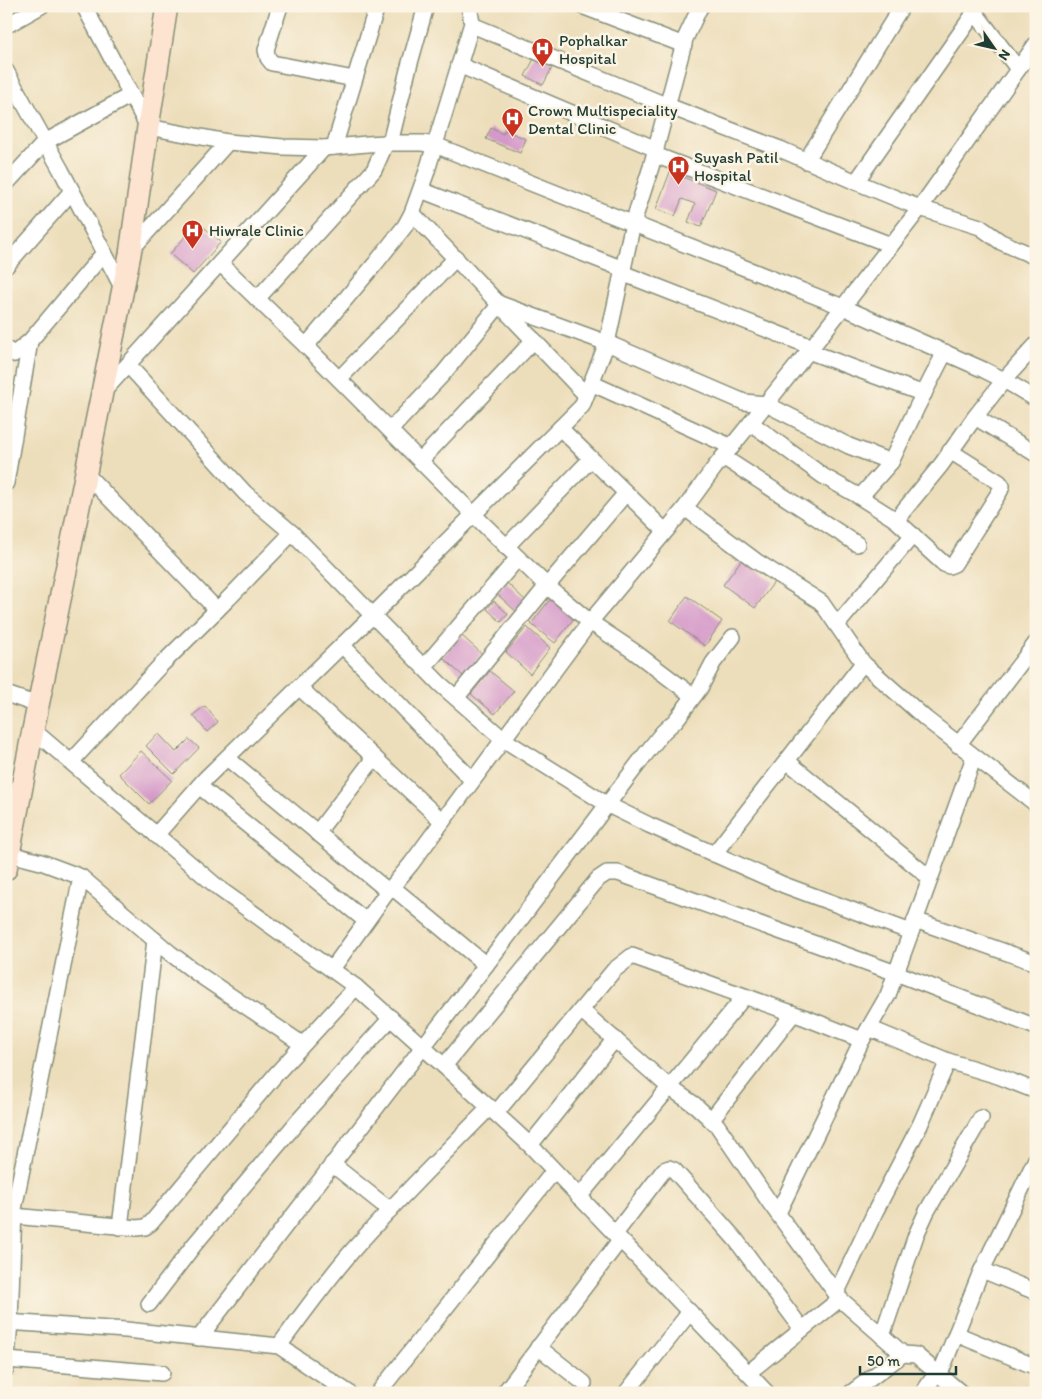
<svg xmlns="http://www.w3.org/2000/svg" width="1042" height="1399" viewBox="0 0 1042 1399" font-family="Itim,sans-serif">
  <rect width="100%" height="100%" fill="#fcf5e5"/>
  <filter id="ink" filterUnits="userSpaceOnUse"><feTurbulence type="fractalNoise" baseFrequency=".02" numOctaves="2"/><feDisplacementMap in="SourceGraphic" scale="10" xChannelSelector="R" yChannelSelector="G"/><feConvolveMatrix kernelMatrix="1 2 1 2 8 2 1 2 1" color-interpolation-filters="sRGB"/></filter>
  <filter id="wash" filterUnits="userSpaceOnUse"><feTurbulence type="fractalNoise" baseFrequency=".0096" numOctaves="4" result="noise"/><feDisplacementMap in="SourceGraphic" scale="20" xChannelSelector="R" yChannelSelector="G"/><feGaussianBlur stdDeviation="1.12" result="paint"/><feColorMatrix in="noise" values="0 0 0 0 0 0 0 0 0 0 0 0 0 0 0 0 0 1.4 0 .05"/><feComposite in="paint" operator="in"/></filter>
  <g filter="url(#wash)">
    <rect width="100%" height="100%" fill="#eddebb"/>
    <g id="blocks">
      <g fill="#d498c9">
        <polygon points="536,55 554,64 543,85 525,76"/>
        <polygon points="491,128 503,134 505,130 526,139 520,153 486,139"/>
        <polygon points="670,172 716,190 701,227 688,222 695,204 682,199 675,216 656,209"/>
        <polygon points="198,222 221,242 193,274 170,254"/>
        <polygon points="742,559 774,582 755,608 723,585"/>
        <polygon points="507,583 528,603 519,614 497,594"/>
        <polygon points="687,596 722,621 705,646 670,621"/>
        <polygon points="551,598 575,617 555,643 531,624"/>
        <polygon points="494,601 508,614 501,622 487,609"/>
        <polygon points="527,627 550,648 530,674 506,652"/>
        <polygon points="461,635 482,654 463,676 442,657"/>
        <polygon points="490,671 514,691 495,714 471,694"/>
        <polygon points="205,706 218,722 207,732 193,715"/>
        <polygon points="158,733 176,752 189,739 199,748 174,774 146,746"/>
        <polygon points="141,751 172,780 149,804 119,774"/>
      </g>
    </g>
  </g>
  <g filter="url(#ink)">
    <use href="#blocks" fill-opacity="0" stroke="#868e78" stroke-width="1"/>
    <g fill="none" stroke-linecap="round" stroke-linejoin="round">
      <defs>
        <g id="street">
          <polyline points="84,6 148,127 228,142 283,147 324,148 367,144 386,143 422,143 435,145 843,307 984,370 1004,380 1036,399"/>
          <polyline points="280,6 266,50 268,58 272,63 354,79"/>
          <polyline points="582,6 684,45"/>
          <polyline points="970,6 1018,69"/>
          <polyline points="6,24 9,24 41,6"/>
          <polyline points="472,25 668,106 780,149 856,182 920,208 980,227 1001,242 1036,257"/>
          <polyline points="459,65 656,149"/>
          <polyline points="6,71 61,170 123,289"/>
          <polyline points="390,143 408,70 426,6"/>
          <polyline points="334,147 377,6"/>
          <polyline points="655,155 891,245"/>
          <polyline points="806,161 902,6"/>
          <polyline points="856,182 975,12"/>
          <polyline points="6,184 45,142 131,95"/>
          <polyline points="421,190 623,269"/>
          <polyline points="412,213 586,395"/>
          <polyline points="131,250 228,142"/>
          <polyline points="220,263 306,346 375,264 405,226 412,213 426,174 472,23 469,6"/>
          <polyline points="6,266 72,191"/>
          <polyline points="622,273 812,347"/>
          <polyline points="257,299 374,170 386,143"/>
          <polyline points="306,346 473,514 547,586 590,622 632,650 693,696"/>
          <polyline points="6,349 14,354 30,341 104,253"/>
          <polyline points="808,351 924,394"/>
          <polyline points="128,365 245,493 292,533 440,684 503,739 608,805 649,825 784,885 911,932 888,995 862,1040 778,1213"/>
          <polyline points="339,379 456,258"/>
          <polyline points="591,383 732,447"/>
          <polyline points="103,392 324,148"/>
          <polyline points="975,417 1036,454"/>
          <polyline points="751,423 823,476 855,494 896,520 944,564 949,566 954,564 1000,491 1002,486 999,482 950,451"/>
          <polyline points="560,428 665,531"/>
          <polyline points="390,430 443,374 500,304 607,343 744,402 766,404 849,446 891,462"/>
          <polyline points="723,457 857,544"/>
          <polyline points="421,460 534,340"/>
          <polyline points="86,474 217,610"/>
          <polyline points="6,483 30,341"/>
          <polyline points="860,497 891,462 917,407 945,352"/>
          <polyline points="685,508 756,561 821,602 863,663 926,719 1036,804"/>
          <polyline points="896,520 941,465 975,417 1004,380 1036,345"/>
          <polyline points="506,547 591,459"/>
          <polyline points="837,625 913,535"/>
          <polyline points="342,645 472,780"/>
          <polyline points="424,667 518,558"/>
          <polyline points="299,687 442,821"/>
          <polyline points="6,694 38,705"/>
          <polyline points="456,698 547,586 626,493"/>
          <polyline points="33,730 221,890 356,987 444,1066 530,1145 767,1393"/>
          <polyline points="958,745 1036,643"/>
          <polyline points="227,758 388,891"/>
          <polyline points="787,761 930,878"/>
          <polyline points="71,762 159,667 227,600 292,533"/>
          <polyline points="199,786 366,921"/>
          <polyline points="317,833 374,758"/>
          <polyline points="156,835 206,778 373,615 582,406 607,343 633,223 651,167 685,39 699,9 701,6"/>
          <polyline points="6,853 41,862 81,877 14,1209 6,1208"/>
          <polyline points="714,854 863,663"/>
          <polyline points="81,877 170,953 198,974 302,1044"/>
          <polyline points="392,887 486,965"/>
          <polyline points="915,920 1036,963"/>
          <polyline points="911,932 974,757"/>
          <polyline points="332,969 388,891 392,887 411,864 590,622 685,508 715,467 812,347 920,208 1036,44"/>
          <polyline points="581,1010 669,1087 695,1105 717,1125 770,1203 840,1299 903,1354 916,1355 961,1393"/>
          <polyline points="869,1028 948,1061"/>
          <polyline points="444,1066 598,879 607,873 618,873 896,973 1036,1027"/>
          <polyline points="496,1113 614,970 632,956 806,1018 862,1040"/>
          <polyline points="711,1120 793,1014"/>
          <polyline points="530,1145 615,1039"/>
          <polyline points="332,1164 390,1210"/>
          <polyline points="579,1197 744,997"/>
          <polyline points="14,1216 137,1228 145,1227 151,1223 277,1073 356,987"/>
          <polyline points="120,1227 155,940"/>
          <polyline points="615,1234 664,1170 669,1168 674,1170 736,1240 802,1329"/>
          <polyline points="982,1270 1036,1292"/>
          <polyline points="836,1294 876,1210 920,1125 948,1061 998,1076 1036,1091"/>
          <polyline points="149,1304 194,1245 299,1120 391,1018"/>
          <polyline points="6,1322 126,1330 279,1346 349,1393"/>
          <polyline points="956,1334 1036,1367"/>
          <polyline points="882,1336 916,1235 927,1211 981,1118"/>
          <polyline points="199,1338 486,965 644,756 663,732 676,720 700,688 713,663 733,637"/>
          <path d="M279,1346c24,-33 48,-66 74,-96 44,-50 91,-96 137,-143"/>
          <polyline points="538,1347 584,1383"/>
          <polyline points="7,1360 162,1373"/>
          <polyline points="6,1369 10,1322 14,1209"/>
          <polyline points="748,1373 840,1299"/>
          <polyline points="940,1374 980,1274 1036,1159"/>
          <polyline points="378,1393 554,1171"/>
          <polyline points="504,1393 620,1240"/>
          <polyline points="626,1393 690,1312"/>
          <polyline points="851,1393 903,1354"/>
          <polyline points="923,1393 937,1372"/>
        </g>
        <polyline id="secondary" points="6,869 33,730 69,556 130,254 148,127 167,6"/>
      </defs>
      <use href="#street" stroke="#868e78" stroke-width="18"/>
      <use href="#secondary" stroke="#868e78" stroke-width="24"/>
      <use href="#street" stroke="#fff" stroke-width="15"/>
      <use href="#secondary" stroke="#fde4d0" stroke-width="21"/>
    </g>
  </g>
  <defs>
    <symbol id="hospital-pin" viewBox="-11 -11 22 30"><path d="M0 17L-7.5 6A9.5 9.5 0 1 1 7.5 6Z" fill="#c8321e" stroke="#fcf5e5"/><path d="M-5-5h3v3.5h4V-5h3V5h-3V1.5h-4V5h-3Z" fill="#fff"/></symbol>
  </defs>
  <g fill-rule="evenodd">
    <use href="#hospital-pin" x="530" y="36" width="25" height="34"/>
    <use href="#hospital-pin" x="500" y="106" width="25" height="34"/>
    <use href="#hospital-pin" x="666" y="154" width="25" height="34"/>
    <use href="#hospital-pin" x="180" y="218" width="25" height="34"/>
  </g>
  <g text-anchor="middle" stroke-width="5" stroke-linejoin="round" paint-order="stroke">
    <g font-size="16" fill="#1f3d34" stroke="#fcf5e5" text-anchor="start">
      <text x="559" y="46">Pophalkar<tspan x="559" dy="18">Hospital</tspan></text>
      <text x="528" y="116">Crown Multispeciality<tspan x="528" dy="18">Dental Clinic</tspan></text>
      <text x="694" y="163">Suyash Patil<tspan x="694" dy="18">Hospital</tspan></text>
      <text x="209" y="236">Hiwrale Clinic</text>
    </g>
  </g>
  <rect width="1042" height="1399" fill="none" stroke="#fcf5e5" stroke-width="25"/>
  <g transform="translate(994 48) rotate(124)" stroke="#fcf5e5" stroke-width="4" paint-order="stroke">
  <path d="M0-4L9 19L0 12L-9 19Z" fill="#1f3d34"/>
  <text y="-8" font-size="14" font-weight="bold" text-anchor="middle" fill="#1f3d34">N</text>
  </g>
  <path d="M860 1366v8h96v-8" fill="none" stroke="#1f3d34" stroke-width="2.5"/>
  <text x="867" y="1366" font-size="15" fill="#1f3d34" stroke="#fcf5e5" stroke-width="4" paint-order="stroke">50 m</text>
</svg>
